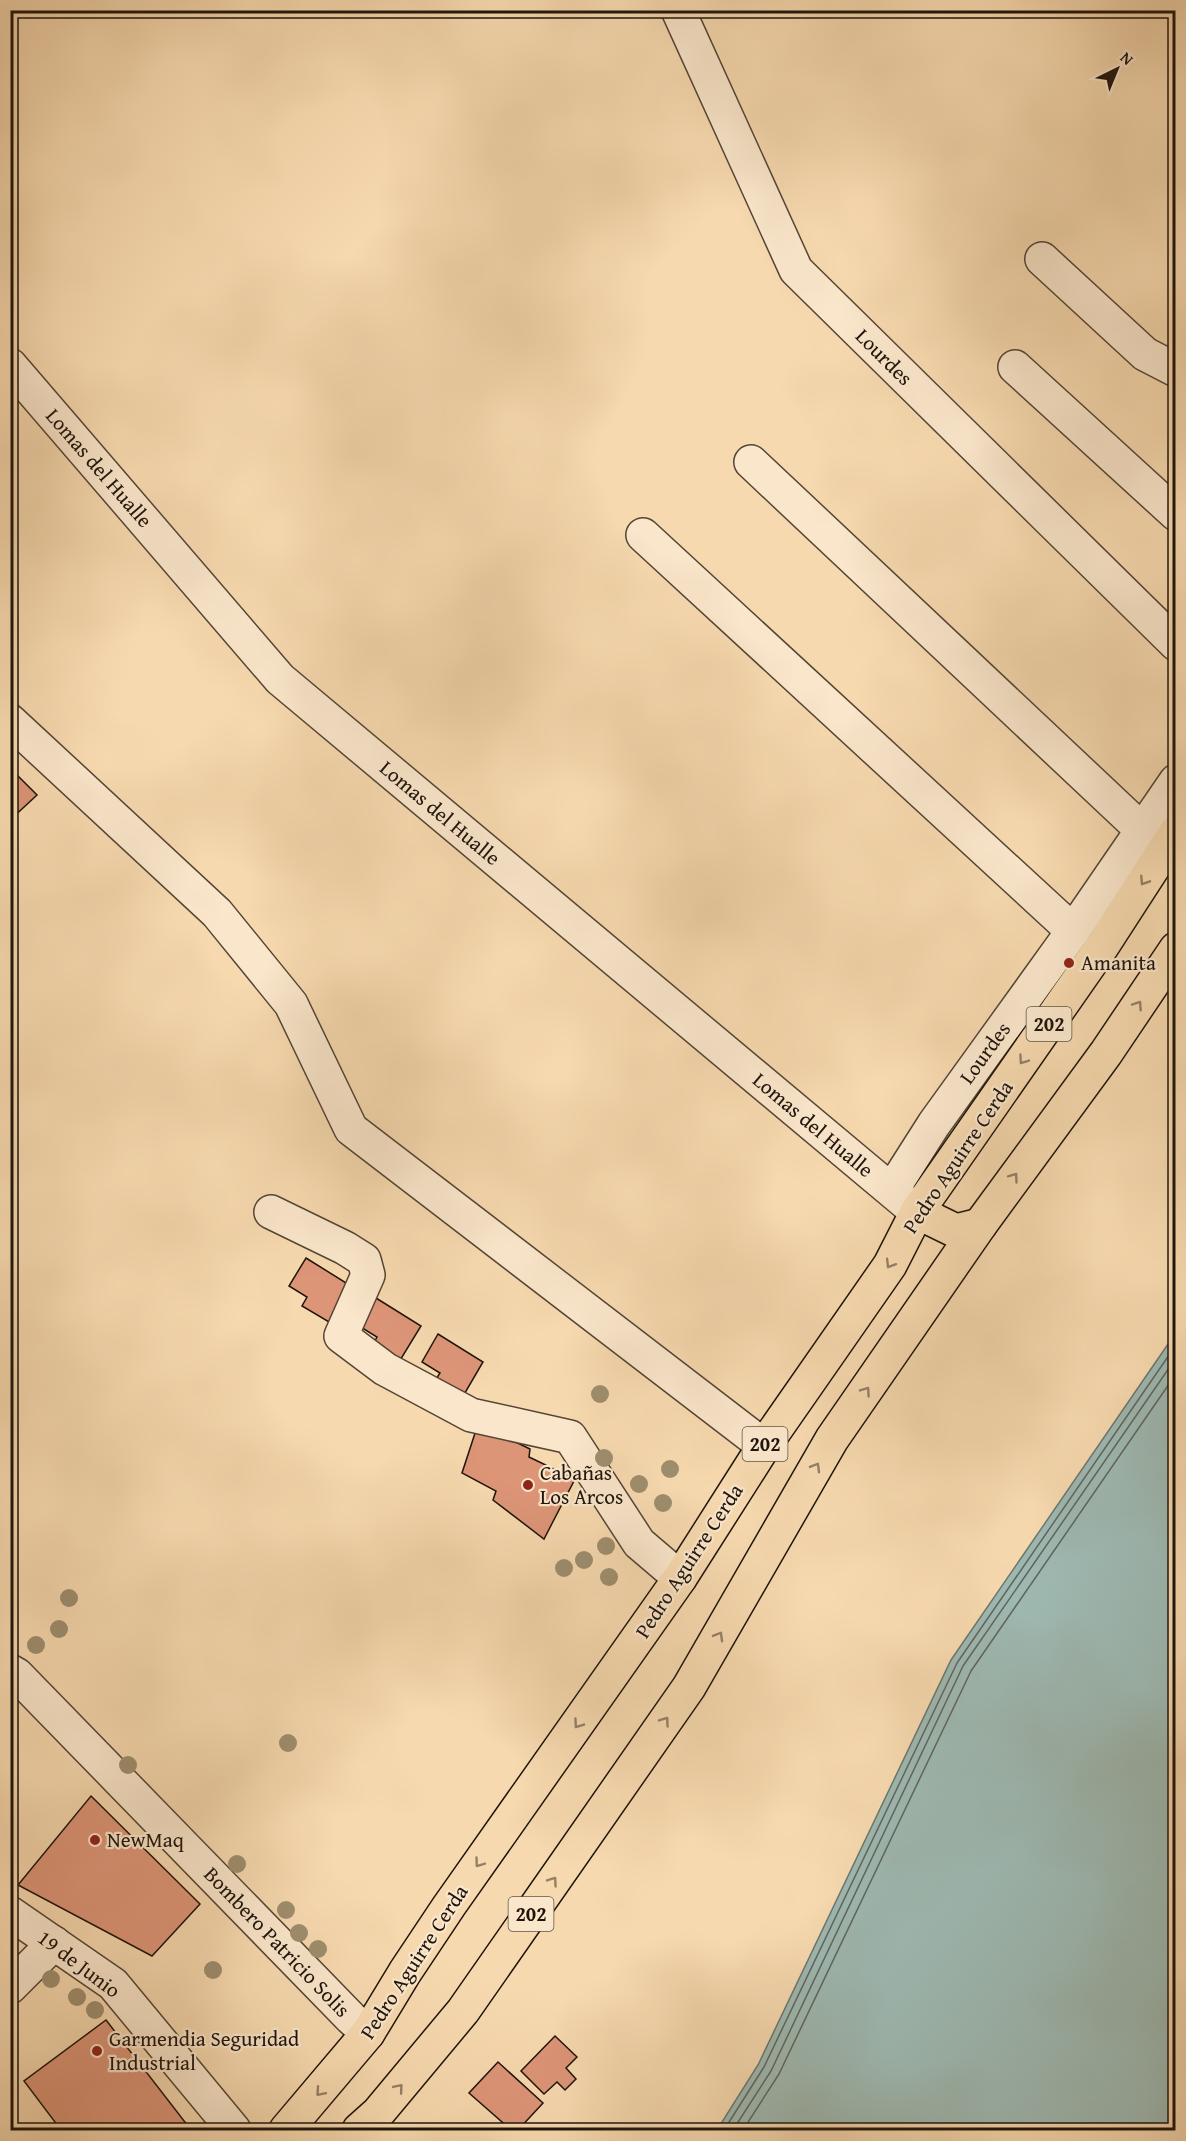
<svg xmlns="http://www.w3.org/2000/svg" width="1186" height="2141" viewBox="0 0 1186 2141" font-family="'Gentium Book Plus',serif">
  <rect width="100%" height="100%" fill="#f7d9af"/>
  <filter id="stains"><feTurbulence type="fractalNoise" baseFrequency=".00333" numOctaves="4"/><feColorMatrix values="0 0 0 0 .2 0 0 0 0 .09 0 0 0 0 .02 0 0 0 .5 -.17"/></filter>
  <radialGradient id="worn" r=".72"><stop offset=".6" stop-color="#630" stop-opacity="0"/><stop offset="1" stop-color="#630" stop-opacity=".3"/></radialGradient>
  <polygon fill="#9eb9b2" stroke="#6b7770" stroke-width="1.5" points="1175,1334 1175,2130 717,2130 758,2065 951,1660"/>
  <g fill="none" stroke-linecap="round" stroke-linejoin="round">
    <g stroke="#5e665f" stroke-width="1.5">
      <polyline points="724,2130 764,2067 957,1663 1176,1345"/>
      <polyline points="733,2130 771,2071 963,1666 1176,1358"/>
      <polyline points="743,2130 779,2074 971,1671 1176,1374"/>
    </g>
  </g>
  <g fill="#dd9578" stroke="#1e140c" stroke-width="1.5">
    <polygon points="10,768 37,795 10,820"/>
    <polygon points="306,1258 351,1286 329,1322 302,1306 307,1297 289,1286"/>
    <polygon points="376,1298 421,1326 399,1362 372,1346 377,1337 359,1326"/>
    <polygon points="438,1334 483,1362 462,1398 434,1382 440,1373 422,1362"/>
    <polygon points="478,1424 530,1449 529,1457 575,1479 544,1539 493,1500 496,1491 462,1473"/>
    <polygon points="91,1796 200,1904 152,1956 18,1885"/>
    <polygon points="106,2020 188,2126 188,2130 61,2130 24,2081"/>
    <polygon points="555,2036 577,2057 566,2068 576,2079 565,2090 557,2082 544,2094 521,2071"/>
    <polygon points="498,2062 543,2103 518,2130 511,2130 469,2093"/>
  </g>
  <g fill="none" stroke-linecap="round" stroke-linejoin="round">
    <defs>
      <g id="minor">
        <polyline points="678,10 796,270 1176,644"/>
        <polyline points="1042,259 1145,354 1176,370"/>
        <polyline points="10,365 280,679 917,1212"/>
        <polyline points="1015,367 1176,514"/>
        <polyline points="751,462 1142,830"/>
        <polyline points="643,535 1073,931"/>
        <polyline points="10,721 217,913 291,1004 351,1129 764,1446"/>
        <polyline points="899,1179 934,1124 1073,931 1176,781"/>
        <polyline points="271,1212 345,1248 364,1260 368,1275 341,1336 385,1369 471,1415 570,1437 639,1543 680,1578"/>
        <polyline points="10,1671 17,1675 351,2018 368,2033"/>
        <polyline points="10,1913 113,1984 234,2130"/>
        <polyline points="10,1987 54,1943"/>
      </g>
      <g id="highway">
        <polyline points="917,1212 956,1231 980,1225"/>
        <polyline points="286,2130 368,2033 405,1972 449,1906 680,1578 764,1446 890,1265 917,1212 1101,948 1176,832"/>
        <polyline points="359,2130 378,2113 463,2011 689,1687 832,1439 980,1225 1106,1053 1176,949"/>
      </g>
    </defs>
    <use href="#minor" stroke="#544535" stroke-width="36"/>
    <use href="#highway" stroke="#1e140c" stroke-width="36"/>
    <use href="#minor" stroke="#fae6cb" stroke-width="33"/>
    <use href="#highway" stroke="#f7d9af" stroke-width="33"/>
  </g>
  <g fill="#9e8e6e">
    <circle cx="600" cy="1394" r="9"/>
    <circle cx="604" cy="1458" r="9"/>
    <circle cx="670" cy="1469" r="9"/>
    <circle cx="639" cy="1484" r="9"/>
    <circle cx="663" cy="1503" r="9"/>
    <circle cx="606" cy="1546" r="9"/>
    <circle cx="584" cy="1560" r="9"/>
    <circle cx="564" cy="1568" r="9"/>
    <circle cx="609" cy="1577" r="9"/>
    <circle cx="69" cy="1598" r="9"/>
    <circle cx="59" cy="1629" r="9"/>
    <circle cx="36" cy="1645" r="9"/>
    <circle cx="288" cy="1743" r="9"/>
    <circle cx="128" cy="1765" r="9"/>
    <circle cx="237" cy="1864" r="9"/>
    <circle cx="286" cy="1910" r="9"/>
    <circle cx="299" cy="1933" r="9"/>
    <circle cx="318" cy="1949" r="9"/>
    <circle cx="213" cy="1970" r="9"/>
    <circle cx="51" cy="1979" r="9"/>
    <circle cx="77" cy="1997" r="9"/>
    <circle cx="95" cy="2010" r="9"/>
  </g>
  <defs><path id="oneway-chevron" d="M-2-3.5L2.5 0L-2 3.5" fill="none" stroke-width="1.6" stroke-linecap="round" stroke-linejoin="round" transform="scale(1.5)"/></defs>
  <g stroke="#958066">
    <use href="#oneway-chevron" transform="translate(1144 881) rotate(123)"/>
    <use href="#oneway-chevron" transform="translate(1138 1005) rotate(-56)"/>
    <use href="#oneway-chevron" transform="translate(1023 1060) rotate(125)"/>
    <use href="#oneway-chevron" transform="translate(1014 1177) rotate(-54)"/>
    <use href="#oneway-chevron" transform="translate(890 1264) rotate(121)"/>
    <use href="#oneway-chevron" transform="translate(866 1391) rotate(-55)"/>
    <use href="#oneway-chevron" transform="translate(816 1467) rotate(-60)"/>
    <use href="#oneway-chevron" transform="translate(719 1636) rotate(-60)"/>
    <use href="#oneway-chevron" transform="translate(665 1721) rotate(-55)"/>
    <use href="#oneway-chevron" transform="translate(578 1724) rotate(125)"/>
    <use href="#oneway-chevron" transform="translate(479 1863) rotate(126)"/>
    <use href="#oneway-chevron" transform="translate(553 1881) rotate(-55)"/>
    <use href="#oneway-chevron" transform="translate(399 2088) rotate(-50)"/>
    <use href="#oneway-chevron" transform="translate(320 2092) rotate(131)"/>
  </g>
  <g fill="#8f2418" stroke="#fae6cb" stroke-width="2">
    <circle cx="1069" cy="963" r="6"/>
    <circle cx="528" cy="1485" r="6"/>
    <circle cx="95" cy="1840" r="6"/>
    <circle cx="97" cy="2051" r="6"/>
  </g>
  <g text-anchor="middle" stroke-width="4.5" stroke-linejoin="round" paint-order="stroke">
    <g fill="#fae6cb" stroke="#605345" stroke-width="1.5">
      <rect x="1026.5" y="1007" width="45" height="34" rx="4.5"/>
      <rect x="742.5" y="1427" width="45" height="34" rx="4.5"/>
      <rect x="508.5" y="1897" width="45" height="34" rx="4.5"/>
    </g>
    <g font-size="20" font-weight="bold" fill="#1e140c">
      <text x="1049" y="1031">202</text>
      <text x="765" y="1451">202</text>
      <text x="531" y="1921">202</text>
    </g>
    <g font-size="21" fill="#1e140c" stroke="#fae6cb">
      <text transform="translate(884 357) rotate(45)" y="7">Lourdes</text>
      <text transform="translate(99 468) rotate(49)" y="7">Lomas del Hualle</text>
      <text transform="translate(440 813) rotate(40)" y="7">Lomas del Hualle</text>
      <text transform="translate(985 1053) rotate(-54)" y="7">Lourdes</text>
      <text transform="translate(813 1125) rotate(40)" y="7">Lomas del Hualle</text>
      <text transform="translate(958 1157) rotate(-56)" y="7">Pedro Aguirre Cerda</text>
      <text transform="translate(689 1561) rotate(-57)" y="7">Pedro Aguirre Cerda</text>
      <text transform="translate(277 1942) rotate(46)" y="7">Bombero Patricio Solis</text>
      <text transform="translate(414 1962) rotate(-57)" y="7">Pedro Aguirre Cerda</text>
      <text transform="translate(79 1964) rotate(37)" y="7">19 de Junio</text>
    </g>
    <g font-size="21" fill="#1e140c" stroke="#fae6cb" text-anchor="start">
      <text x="1081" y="970">Amanita</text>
      <text x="540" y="1480">Cabañas<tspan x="540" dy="24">Los Arcos</tspan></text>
      <text x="107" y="1847">NewMaq</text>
      <text x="109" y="2046">Garmendia Seguridad<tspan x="109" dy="24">Industrial</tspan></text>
    </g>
  </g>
  <rect width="1186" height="2141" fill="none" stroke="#f7d9af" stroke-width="36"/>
  <rect x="12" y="12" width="1162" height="2117" fill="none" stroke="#1e140c" stroke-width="3"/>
  <rect x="18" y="18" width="1150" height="2105" fill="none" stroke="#1e140c" stroke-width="1.5"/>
  <g transform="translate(1117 69) rotate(43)" stroke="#fae6cb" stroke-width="4.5" paint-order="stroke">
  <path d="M0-4.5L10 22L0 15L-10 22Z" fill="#1e140c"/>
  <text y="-9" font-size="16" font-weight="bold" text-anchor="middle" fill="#1e140c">N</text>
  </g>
  <rect width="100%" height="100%" filter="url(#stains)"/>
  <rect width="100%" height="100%" fill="url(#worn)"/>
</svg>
